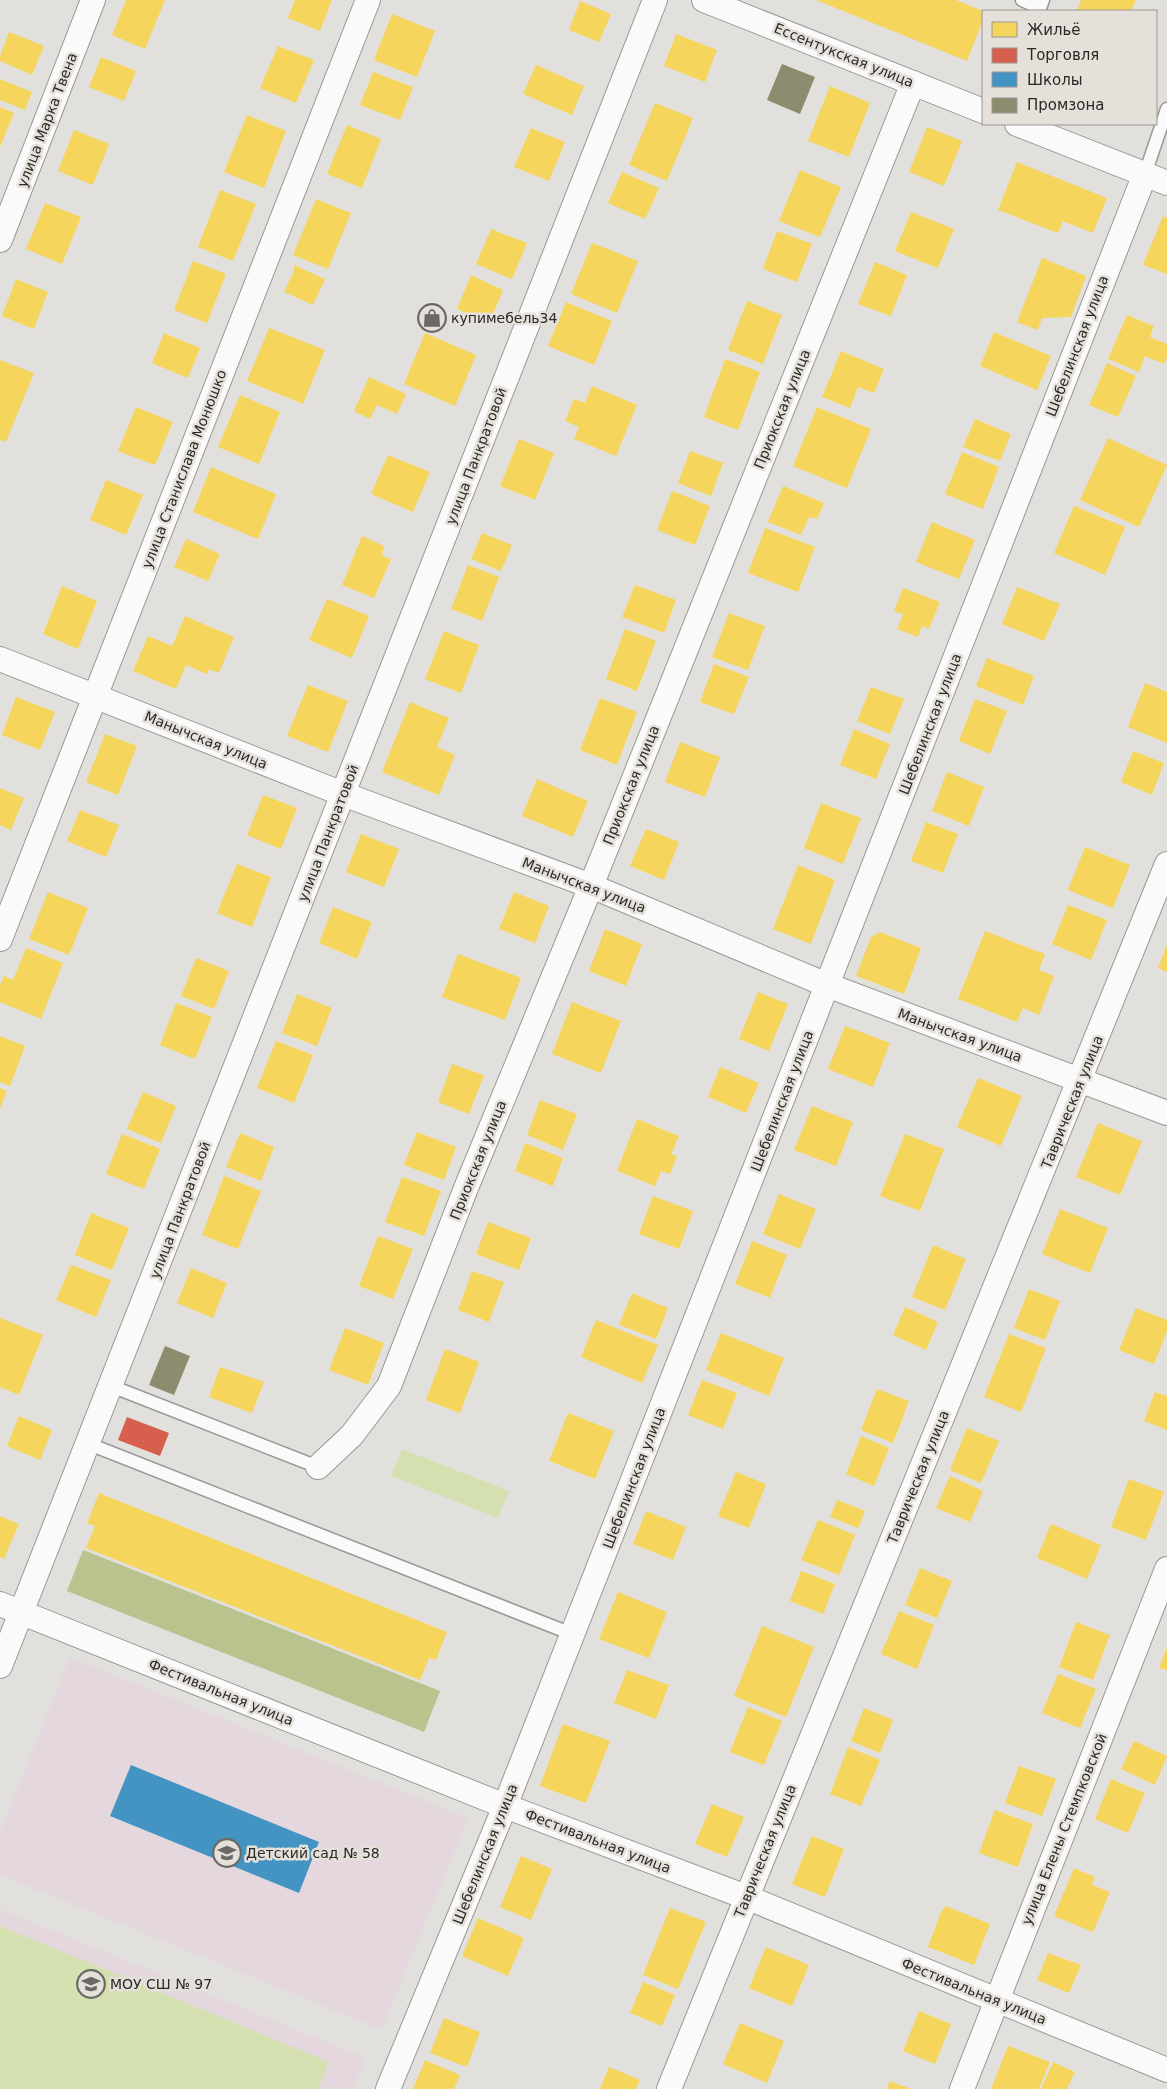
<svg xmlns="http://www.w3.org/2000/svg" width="1167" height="2089" viewBox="0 0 1167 2089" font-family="'DejaVu Sans',sans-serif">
  <rect width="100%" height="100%" fill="#e2e0dd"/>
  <g fill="#e4d8de">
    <polygon points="70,1657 468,1818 382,2030 0,1875 0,1831"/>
    <polygon points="0,1909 366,2058 353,2089 0,2089"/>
  </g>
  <g fill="#d5e0b1">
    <polygon points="402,1449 509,1491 498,1518 391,1476"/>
    <polygon points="0,1926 329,2062 318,2089 0,2089"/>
  </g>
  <polygon fill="#b8c38e" points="83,1550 440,1691 424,1732 67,1591"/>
  <g fill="#f6d55c">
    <polygon points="126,0 165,0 145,49 112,35"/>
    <polygon points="295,0 332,0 320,31 288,18"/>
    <polygon points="816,0 956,0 983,11 983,20 967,61"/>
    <polygon points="1081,0 1136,0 1131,11 1077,11"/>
    <polygon points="580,1 611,14 599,42 569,30"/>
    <polygon points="392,14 435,31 417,77 374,60"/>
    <polygon points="9,32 44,46 32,75 0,61 0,56"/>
    <polygon points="676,34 717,50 705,82 664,66"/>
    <polygon points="278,46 314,60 296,103 260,88"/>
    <polygon points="101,57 136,71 124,101 89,87"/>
    <polygon points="536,65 584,86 572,115 523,94"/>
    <polygon points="373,72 413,87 400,120 360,105"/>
    <polygon points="0,79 32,92 25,110 0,100"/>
    <polygon points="830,86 870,103 849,157 808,141"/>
    <polygon points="655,103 693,118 667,181 629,165"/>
    <polygon points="0,107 14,113 0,147"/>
    <polygon points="247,115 286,131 264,188 224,172"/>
    <polygon points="347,125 381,139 362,188 327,174"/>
    <polygon points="927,127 962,141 944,186 909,172"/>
    <polygon points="531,128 565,142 549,181 514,167"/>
    <polygon points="74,130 109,144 93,185 58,171"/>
    <polygon points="1017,162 1107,198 1093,233 1063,221 1058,233 998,210"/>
    <polygon points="800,170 841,187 820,237 779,221"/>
    <polygon points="622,172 659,188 645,219 608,203"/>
    <polygon points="220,190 256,204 233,261 198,247"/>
    <polygon points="316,199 351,213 328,269 293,255"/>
    <polygon points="45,203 81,217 62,264 26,249"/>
    <polygon points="911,212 954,229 938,268 895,251"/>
    <polygon points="1163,216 1167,218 1167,274 1143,265"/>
    <polygon points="491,229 527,243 512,279 476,264"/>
    <polygon points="777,231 812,244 797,282 763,269"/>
    <polygon points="592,243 638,261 617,313 571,294"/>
    <polygon points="1042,258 1086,276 1071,317 1042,318 1038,330 1017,322"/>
    <polygon points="193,261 226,274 207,323 174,310"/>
    <polygon points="875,262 907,275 891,316 858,304"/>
    <polygon points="294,265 325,279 313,305 284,292 294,271"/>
    <polygon points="471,275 503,290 489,323 457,309"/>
    <polygon points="16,279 48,292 34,329 2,316"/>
    <polygon points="747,301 782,315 763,364 728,350"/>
    <polygon points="566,302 612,321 594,365 548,346"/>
    <polygon points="1127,315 1154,326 1150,337 1167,344 1167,357 1164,364 1145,356 1139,372 1108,359"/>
    <polygon points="269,328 325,350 303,404 247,381"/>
    <polygon points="994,332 1051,356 1037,390 980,366"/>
    <polygon points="164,333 200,348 188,378 152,363"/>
    <polygon points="425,333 476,355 455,406 404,384"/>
    <polygon points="841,351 884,369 874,393 858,387 850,408 822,397"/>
    <polygon points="725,359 760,372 738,430 704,417"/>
    <polygon points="0,360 34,373 6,442 0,440"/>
    <polygon points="1107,363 1136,376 1118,417 1089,405"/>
    <polygon points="369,377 406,394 397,414 377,405 370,419 354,411"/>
    <polygon points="592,386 637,405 616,456 574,439 579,427 565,421 574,399 585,403"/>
    <polygon points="240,395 280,412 259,464 218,447"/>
    <polygon points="136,407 173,422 155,465 118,451"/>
    <polygon points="817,407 871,429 847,488 793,466"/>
    <polygon points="975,419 1011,434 1000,461 963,447"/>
    <polygon points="1108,438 1167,465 1139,527 1080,500"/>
    <polygon points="519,439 554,453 535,500 500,486"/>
    <polygon points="690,451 723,463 711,496 678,483"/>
    <polygon points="962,452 999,467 983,509 945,494"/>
    <polygon points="388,455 430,472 413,512 371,494"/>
    <polygon points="211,467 276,494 258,539 193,512"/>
    <polygon points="106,480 143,495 126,535 90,520"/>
    <polygon points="783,486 824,503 817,519 809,517 801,535 768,522"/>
    <polygon points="672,491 710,506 695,545 657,530"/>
    <polygon points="1074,506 1125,527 1105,575 1054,553"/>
    <polygon points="932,522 975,540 959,579 916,562"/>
    <polygon points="765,528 815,547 798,592 748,573"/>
    <polygon points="482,533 512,545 501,571 471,559"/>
    <polygon points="362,536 384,546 382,556 391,559 374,598 342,585"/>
    <polygon points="186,539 220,554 208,581 174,567"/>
    <polygon points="468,565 499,577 482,621 451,609"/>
    <polygon points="635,585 676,600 664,633 622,617"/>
    <polygon points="62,586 97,601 78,649 43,634"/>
    <polygon points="1017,587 1060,604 1044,641 1002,624"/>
    <polygon points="903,588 940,602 929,629 922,626 918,637 897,629 903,614 894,611"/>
    <polygon points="327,599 369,616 352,658 309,640"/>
    <polygon points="729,613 765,626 748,670 712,657"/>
    <polygon points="185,616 234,637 219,673 209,669 207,674 186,665 176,689 133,671 148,636 172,646"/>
    <polygon points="625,629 656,641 637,691 606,679"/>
    <polygon points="444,631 479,645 461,693 425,679"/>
    <polygon points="987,658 1034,676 1023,705 976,686"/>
    <polygon points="714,664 749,677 734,714 700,702"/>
    <polygon points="1145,683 1167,692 1167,743 1128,727"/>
    <polygon points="308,685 348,701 328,752 287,736"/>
    <polygon points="871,687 904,699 890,734 857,721"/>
    <polygon points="16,697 55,712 40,750 2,735"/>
    <polygon points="600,698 637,712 617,765 580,750"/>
    <polygon points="975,699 1007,711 990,754 959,741"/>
    <polygon points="410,702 449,718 437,747 455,755 439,795 382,772"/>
    <polygon points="854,729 890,744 876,779 840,765"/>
    <polygon points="105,734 137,746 118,795 86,782"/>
    <polygon points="680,742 720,757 705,797 665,782"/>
    <polygon points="1133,751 1164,763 1152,795 1121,782"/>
    <polygon points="947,772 984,787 969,826 932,811"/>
    <polygon points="537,779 588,801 573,837 522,816"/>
    <polygon points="0,788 24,798 11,830 0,825"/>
    <polygon points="263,795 297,808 281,849 247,835"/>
    <polygon points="821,803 861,818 843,864 804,848"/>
    <polygon points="80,810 119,825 106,857 67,841"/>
    <polygon points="926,822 958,834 943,873 911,861"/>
    <polygon points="646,829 679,842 664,880 630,866"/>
    <polygon points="361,834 399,849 384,887 346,872"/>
    <polygon points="1085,847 1130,865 1113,908 1068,890"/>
    <polygon points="237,864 271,877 252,927 217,913"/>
    <polygon points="798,865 835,880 811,944 773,929"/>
    <polygon points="48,892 88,908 69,955 29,939"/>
    <polygon points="514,892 549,906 535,943 499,929"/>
    <polygon points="1068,905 1107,920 1091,960 1052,944"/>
    <polygon points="333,907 372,922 357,959 319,943"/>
    <polygon points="605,929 642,944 626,986 589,971"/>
    <polygon points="985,931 1045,954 1039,970 1054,976 1039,1015 1023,1008 1017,1022 958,999"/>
    <polygon points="880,932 921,948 904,994 856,976 871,937"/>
    <polygon points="1167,945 1167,972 1158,968"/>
    <polygon points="26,948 63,963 41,1019 0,1002 0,985 4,976 13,980"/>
    <polygon points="458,954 521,978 505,1020 442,997"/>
    <polygon points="196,958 229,971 214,1009 181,996"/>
    <polygon points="758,992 788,1004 769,1051 739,1039"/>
    <polygon points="297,994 332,1008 317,1046 282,1033"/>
    <polygon points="572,1002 621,1021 601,1073 552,1054"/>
    <polygon points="176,1003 212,1017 195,1059 160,1045"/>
    <polygon points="845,1026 890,1043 873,1087 828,1069"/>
    <polygon points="0,1036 25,1046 10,1086 0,1082"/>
    <polygon points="276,1041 313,1055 294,1103 257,1088"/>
    <polygon points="452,1064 484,1075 469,1114 438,1102"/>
    <polygon points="720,1067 759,1083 746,1113 708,1097"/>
    <polygon points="978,1078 1022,1096 1001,1146 957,1127"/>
    <polygon points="0,1088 7,1091 0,1108"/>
    <polygon points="143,1092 176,1106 161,1143 127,1129"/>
    <polygon points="540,1100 577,1114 563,1150 527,1135"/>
    <polygon points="812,1106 853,1122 836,1166 794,1150"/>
    <polygon points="637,1119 679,1136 671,1154 677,1156 670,1174 661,1171 655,1186 617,1171"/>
    <polygon points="1098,1123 1142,1141 1120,1195 1076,1177"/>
    <polygon points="417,1132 456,1147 444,1180 404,1165"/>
    <polygon points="240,1133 274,1147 261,1181 226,1167"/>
    <polygon points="122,1134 160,1149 144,1189 106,1174"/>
    <polygon points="905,1134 944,1149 920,1211 880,1196"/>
    <polygon points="525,1143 563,1158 553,1186 515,1171"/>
    <polygon points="224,1176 261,1191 238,1249 202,1235"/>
    <polygon points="402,1177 441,1191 424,1236 385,1222"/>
    <polygon points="779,1194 816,1209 800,1249 763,1234"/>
    <polygon points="653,1196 693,1211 679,1249 639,1234"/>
    <polygon points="1060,1209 1108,1228 1090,1273 1042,1254"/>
    <polygon points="91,1213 129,1228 112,1270 75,1255"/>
    <polygon points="488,1222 531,1238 519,1270 476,1254"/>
    <polygon points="378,1236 413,1249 393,1299 359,1286"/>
    <polygon points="752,1241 787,1255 770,1298 735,1284"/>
    <polygon points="933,1245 966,1259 945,1310 912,1297"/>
    <polygon points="71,1265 111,1280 96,1317 56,1300"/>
    <polygon points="191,1268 227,1283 213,1318 177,1303"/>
    <polygon points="472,1271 504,1282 489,1322 458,1310"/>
    <polygon points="1029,1289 1060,1301 1045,1340 1014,1328"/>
    <polygon points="632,1293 668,1308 656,1339 619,1325"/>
    <polygon points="905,1307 938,1322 926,1350 893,1335"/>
    <polygon points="1136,1308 1167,1320 1167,1331 1154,1364 1119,1350"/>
    <polygon points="0,1318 43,1335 19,1395 0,1387"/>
    <polygon points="596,1320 658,1345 642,1383 581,1357"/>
    <polygon points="345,1328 384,1343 368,1385 329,1370"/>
    <polygon points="721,1333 784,1358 769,1396 706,1370"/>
    <polygon points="1009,1334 1046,1348 1021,1412 984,1397"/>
    <polygon points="445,1349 479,1362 460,1413 426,1400"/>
    <polygon points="220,1367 264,1382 252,1413 209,1397"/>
    <polygon points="702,1380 737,1393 723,1429 688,1415"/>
    <polygon points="877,1389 909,1401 893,1443 861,1430"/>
    <polygon points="1155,1392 1167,1396 1167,1430 1144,1421"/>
    <polygon points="568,1413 614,1431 595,1479 549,1461"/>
    <polygon points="19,1416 52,1430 40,1460 7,1446"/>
    <polygon points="967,1428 999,1441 981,1483 950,1470"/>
    <polygon points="861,1436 889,1448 874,1486 846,1474"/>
    <polygon points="736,1472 766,1484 749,1528 718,1516"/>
    <polygon points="950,1476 983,1491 970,1522 936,1508"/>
    <polygon points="1129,1479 1164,1492 1146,1540 1111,1527"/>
    <polygon points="99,1493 447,1632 436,1660 429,1658 420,1680 86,1548 95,1526 87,1523"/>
    <polygon points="837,1500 865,1511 858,1528 830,1517"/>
    <polygon points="646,1511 686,1527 673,1560 633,1544"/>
    <polygon points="0,1516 19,1524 4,1559 0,1557"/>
    <polygon points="818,1520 855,1535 839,1575 801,1560"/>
    <polygon points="1051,1524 1101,1545 1087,1579 1037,1558"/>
    <polygon points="920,1568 952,1581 937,1618 905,1605"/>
    <polygon points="801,1571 835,1584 823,1614 790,1601"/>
    <polygon points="618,1592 667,1612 649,1658 599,1639"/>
    <polygon points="899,1611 934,1625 917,1669 881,1654"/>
    <polygon points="1076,1622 1110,1635 1093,1680 1059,1667"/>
    <polygon points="762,1626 814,1647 786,1717 734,1696"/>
    <polygon points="1167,1647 1167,1670 1159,1668"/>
    <polygon points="627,1670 669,1685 656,1719 614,1703"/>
    <polygon points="1058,1674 1096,1689 1080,1728 1042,1713"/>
    <polygon points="748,1707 782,1721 764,1765 730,1752"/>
    <polygon points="864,1708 893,1720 880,1753 851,1741"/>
    <polygon points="563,1724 610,1741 586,1803 540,1786"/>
    <polygon points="1134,1741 1167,1756 1155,1785 1121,1769"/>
    <polygon points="848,1747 880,1760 861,1806 830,1794"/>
    <polygon points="1019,1766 1056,1779 1042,1816 1005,1803"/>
    <polygon points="1111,1779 1145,1793 1128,1833 1095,1819"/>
    <polygon points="712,1804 744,1817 727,1857 695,1844"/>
    <polygon points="995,1810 1033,1824 1018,1867 979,1853"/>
    <polygon points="812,1836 844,1849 825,1897 792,1884"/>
    <polygon points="521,1856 552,1869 531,1920 500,1907"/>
    <polygon points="1074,1868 1095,1877 1092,1885 1110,1892 1093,1932 1054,1916"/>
    <polygon points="946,1906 990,1924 974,1965 928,1947 941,1912"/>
    <polygon points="670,1908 706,1922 678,1989 643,1975"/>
    <polygon points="478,1918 524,1938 508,1976 462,1956"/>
    <polygon points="766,1947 809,1965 792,2006 749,1988"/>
    <polygon points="1048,1953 1081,1965 1069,1993 1037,1980"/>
    <polygon points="643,1982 675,1995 662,2026 630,2013"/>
    <polygon points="919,2011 951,2024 935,2064 903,2051"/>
    <polygon points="444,2018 480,2032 467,2067 430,2053"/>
    <polygon points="740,2023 784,2041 767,2083 723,2064"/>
    <polygon points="1008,2046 1050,2062 1039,2089 991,2089"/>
    <polygon points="425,2060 460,2075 454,2089 413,2089"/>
    <polygon points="1053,2062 1075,2072 1067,2089 1041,2089"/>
    <polygon points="609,2067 640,2080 636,2089 600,2089"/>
    <polygon points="890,2081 911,2089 887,2089"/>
  </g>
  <polygon fill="#d6604d" points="127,1417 169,1433 160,1456 118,1440"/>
  <polygon fill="#4393c3" points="131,1765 319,1842 299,1893 110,1816"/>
  <g fill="#8c8c6e">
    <polygon points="782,64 815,77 800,114 767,100"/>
    <polygon points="165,1346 190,1356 174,1395 149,1385"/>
  </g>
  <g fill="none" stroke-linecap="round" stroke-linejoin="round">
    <defs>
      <g id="service">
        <polyline points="1022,0 1040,8 1043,0"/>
        <polyline points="1145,174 1167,109"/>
        <polyline points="111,1386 318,1467"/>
        <polyline points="89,1444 572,1634"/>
      </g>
      <g id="minor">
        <polyline points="704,0 983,111"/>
        <polyline points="1017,124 1167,183"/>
        <polyline points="0,240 93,0"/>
        <polyline points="0,659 343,794 591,886 827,985 1167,1113"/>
        <polyline points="0,939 368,0"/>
        <polyline points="318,1467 352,1435 389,1386 466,1188 591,886 913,83"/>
        <polyline points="0,1604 505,1806 746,1897 1167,2070"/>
        <polyline points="0,1666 655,0"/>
        <polyline points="388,2089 505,1806 1145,174"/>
        <polyline points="669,2089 1167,864"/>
        <polyline points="962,2089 1167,1569"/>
      </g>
    </defs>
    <use href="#service" stroke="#9a9896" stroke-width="15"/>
    <use href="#minor" stroke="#9a9896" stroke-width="26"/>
    <use href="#service" stroke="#fbfafa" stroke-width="12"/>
    <use href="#minor" stroke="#fbfafa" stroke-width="24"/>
  </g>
  <defs>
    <symbol id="shop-ring" viewBox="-11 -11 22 22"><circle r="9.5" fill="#e5e1da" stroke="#6a6966" stroke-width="1.5"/><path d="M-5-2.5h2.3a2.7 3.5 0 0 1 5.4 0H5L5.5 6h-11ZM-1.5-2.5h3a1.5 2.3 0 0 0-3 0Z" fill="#6a6966"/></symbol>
    <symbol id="school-ring" viewBox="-11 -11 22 22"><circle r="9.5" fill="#e5e1da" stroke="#6a6966" stroke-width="1.5"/><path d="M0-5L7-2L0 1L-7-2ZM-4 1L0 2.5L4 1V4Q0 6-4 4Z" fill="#6a6966"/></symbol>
  </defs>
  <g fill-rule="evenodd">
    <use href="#shop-ring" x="416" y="302" width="32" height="32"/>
    <use href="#school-ring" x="211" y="1837" width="32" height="32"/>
    <use href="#school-ring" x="75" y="1968" width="32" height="32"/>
  </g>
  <g text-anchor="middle" stroke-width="5" stroke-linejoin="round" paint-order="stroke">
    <g font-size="14" fill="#2a2926" stroke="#e5e1da">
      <text transform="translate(844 55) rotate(22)" y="5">Ессентукская улица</text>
      <text transform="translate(47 120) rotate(-69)" y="5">улица Марка Твена</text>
      <text transform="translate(1077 346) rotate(-69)" y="5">Шебелинская улица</text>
      <text transform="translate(782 409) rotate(-68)" y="5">Приокская улица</text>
      <text transform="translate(476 456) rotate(-69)" y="5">улица Панкратовой</text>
      <text transform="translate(184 469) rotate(-69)" y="5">улица Станислава Монюшко</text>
      <text transform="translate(930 724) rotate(-69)" y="5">Шебелинская улица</text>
      <text transform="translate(206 740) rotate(22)" y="5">Манычская улица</text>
      <text transform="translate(631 785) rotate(-68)" y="5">Приокская улица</text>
      <text transform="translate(328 833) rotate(-69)" y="5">улица Панкратовой</text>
      <text transform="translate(584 885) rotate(21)" y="5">Манычская улица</text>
      <text transform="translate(960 1035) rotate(20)" y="5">Манычская улица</text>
      <text transform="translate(782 1101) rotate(-69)" y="5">Шебелинская улица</text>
      <text transform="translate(1072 1102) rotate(-68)" y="5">Таврическая улица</text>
      <text transform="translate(478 1160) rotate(-68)" y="5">Приокская улица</text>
      <text transform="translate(180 1210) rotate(-69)" y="5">улица Панкратовой</text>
      <text transform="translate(918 1477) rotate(-68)" y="5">Таврическая улица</text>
      <text transform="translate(634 1478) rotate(-69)" y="5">Шебелинская улица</text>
      <text transform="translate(221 1692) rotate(22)" y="5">Фестивальная улица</text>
      <text transform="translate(1064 1829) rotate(-68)" y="5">улица Елены Стемпковской</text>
      <text transform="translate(598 1841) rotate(21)" y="5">Фестивальная улица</text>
      <text transform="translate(765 1851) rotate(-68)" y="5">Таврическая улица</text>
      <text transform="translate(485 1854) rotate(-68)" y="5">Шебелинская улица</text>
      <text transform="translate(974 1991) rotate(22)" y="5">Фестивальная улица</text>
    </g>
    <g font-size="14" fill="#2a2926" stroke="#e5e1da" text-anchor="start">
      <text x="451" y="323">купимебель34</text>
      <text x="246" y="1858">Детский сад № 58</text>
      <text x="110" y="1989">МОУ СШ № 97</text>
    </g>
  </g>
  <rect x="982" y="10" width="175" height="115" fill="#e5e1da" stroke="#9a9792"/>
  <rect x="992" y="22" width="25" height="15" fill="#f6d55c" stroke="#9a9792"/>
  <text x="1027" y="35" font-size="15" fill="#2a2926">Жильё</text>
  <rect x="992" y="48" width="25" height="15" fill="#d6604d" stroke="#9a9792"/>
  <text x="1027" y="60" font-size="15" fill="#2a2926">Торговля</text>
  <rect x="992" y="72" width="25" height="15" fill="#4393c3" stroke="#9a9792"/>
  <text x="1027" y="85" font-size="15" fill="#2a2926">Школы</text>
  <rect x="992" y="98" width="25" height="15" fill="#8c8c6e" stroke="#9a9792"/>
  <text x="1027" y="110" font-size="15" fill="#2a2926">Промзона</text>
</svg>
